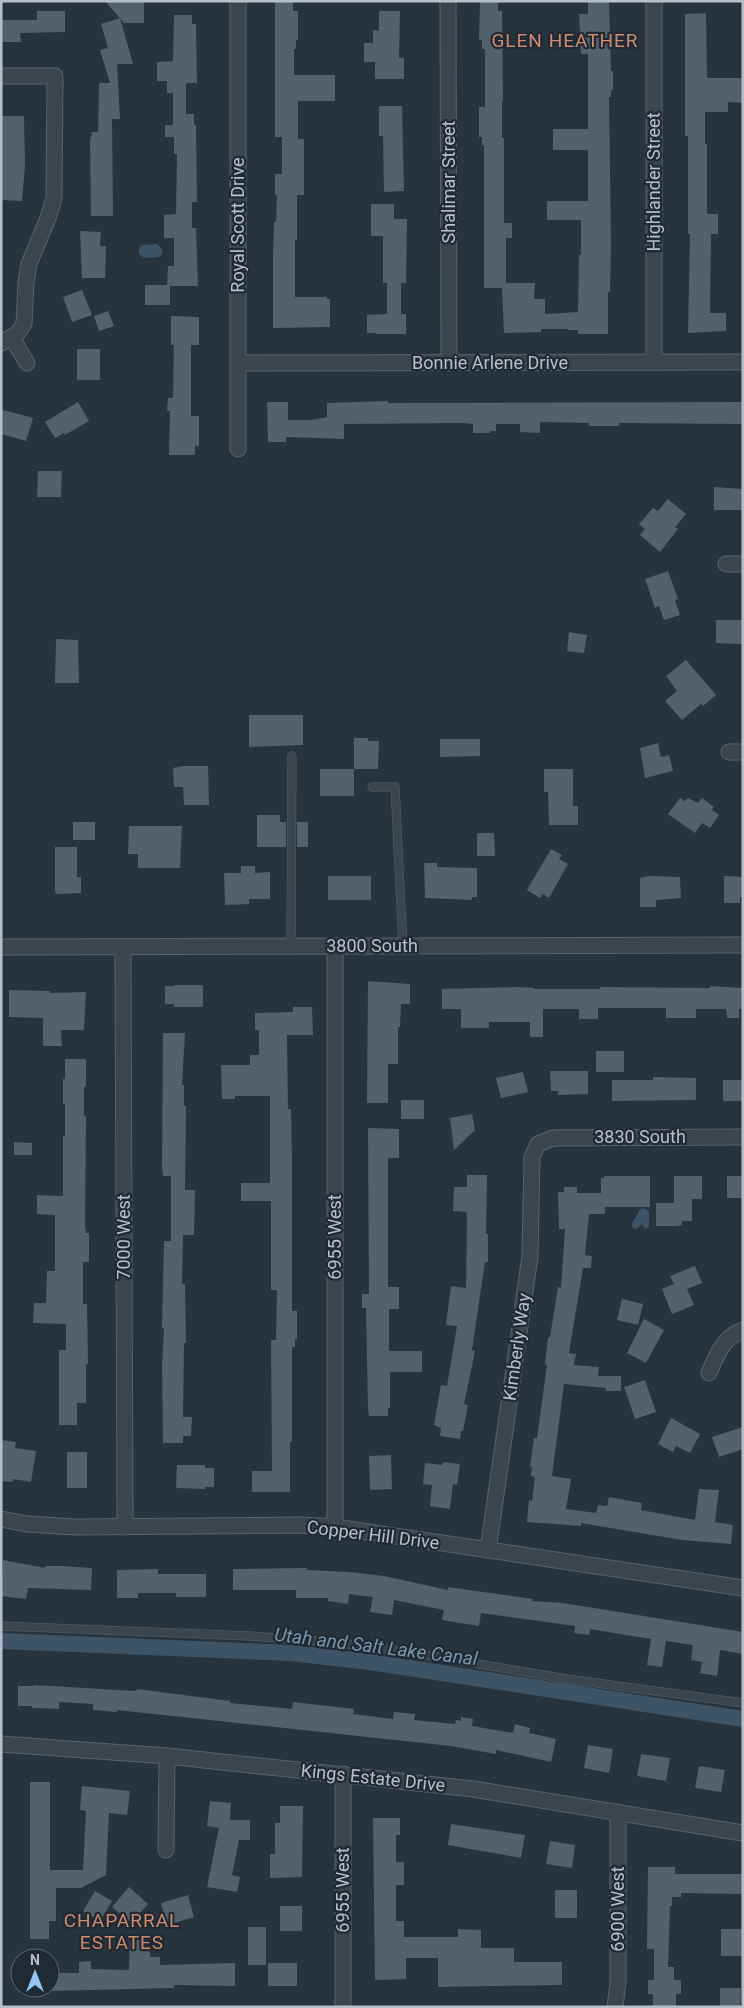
<svg xmlns="http://www.w3.org/2000/svg" width="744" height="2008" viewBox="0 0 744 2008" font-family="Roboto,sans-serif">
  <rect width="100%" height="100%" fill="#27343e"/>
  <g fill="#3d5466">
    <polygon points="157,244 162,249 162,254 159,257 144,258 139,254 139,248 142,245"/>
    <path d="M643,1208l6,3v16l-4,2 -3,-5 -4,4 -4,1 -2,-3c-1,-4 6,-11 8,-17z"/>
  </g>
  <g fill="none" stroke-linecap="round" stroke-linejoin="round">
    <polyline stroke="#3d5466" stroke-width="16" points="1,1641 291,1653 370,1662 743,1719"/>
  </g>
  <g fill="#52616b">
    <polygon points="105,1 144,1 144,23 124,23"/>
    <polygon points="275,1 293,1 293,11 298,11 298,40 296,40 296,49 294,49 294,75 335,75 335,101 298,101 298,139 304,139 304,195 297,195 297,240 295,240 295,297 327,297 327,299 330,299 330,327 273,328 273,252 274,222 276,222 277,195 275,195 275,174 282,174 282,137 275,137"/>
    <polygon points="480,1 498,1 498,11 502,11 503,101 502,101 502,138 504,138 504,223 512,223 512,238 506,238 506,283 535,283 534,299 545,299 545,314 578,312 579,255 581,255 581,220 547,220 547,201 588,201 588,150 553,150 553,129 588,129 588,54 581,54 579,14 588,14 588,1 609,1 611,71 613,71 613,90 611,90 611,97 609,97 611,245 610,292 608,292 608,334 578,334 578,330 568,330 568,329 541,329 541,332 504,333 502,288 484,288 484,145 482,145 482,137 479,137 479,107 485,107 485,49 482,49 482,40 479,40"/>
    <polygon points="37,11 65,11 65,32 20,33 21,42 1,42 1,20 37,20"/>
    <polygon points="379,11 400,11 399,58 404,58 404,79 375,79 375,62 364,62 364,43 373,43 373,30 379,31"/>
    <polygon points="706,13 707,78 743,78 743,103 728,102 728,112 705,112 705,144 707,144 707,214 718,214 718,234 711,234 710,313 726,313 726,331 688,333 690,234 688,234 688,136 685,136 685,14"/>
    <polygon points="174,15 192,15 192,24 196,24 197,83 186,83 186,114 194,114 194,125 196,125 197,202 192,202 192,228 196,228 198,286 170,286 170,305 145,305 145,285 167,285 168,266 174,266 174,238 164,238 164,215 176,214 177,154 174,154 174,137 165,137 165,125 173,125 173,93 167,93 167,81 157,81 157,62 173,61"/>
    <polygon points="120,18 133,64 117,64 120,119 112,119 113,216 91,216 90,140 92,132 98,132 99,83 110,83 100,50 108,48 101,24"/>
    <polygon points="379,106 402,106 404,191 384,192 383,136 379,136"/>
    <polygon points="2,116 24,116 25,165 22,201 1,200"/>
    <polygon points="371,204 394,204 394,219 407,219 406,283 401,283 401,314 406,314 406,334 376,334 376,333 367,333 367,315 387,314 387,283 383,283 383,236 371,236"/>
    <polygon points="80,231 101,232 100,246 106,246 105,278 82,278"/>
    <polygon points="82,290 92,315 72,322 63,297"/>
    <polygon points="108,311 114,326 99,331 94,316"/>
    <polygon points="171,316 199,317 199,345 191,345 191,416 199,416 199,446 195,446 195,455 169,455 170,411 167,411 168,398 173,398 174,345 171,345"/>
    <rect x="77" y="349" width="23" height="31"/>
    <polygon points="388,401 388,403 743,402 743,424 619,423 619,426 589,426 589,423 540,422 540,433 520,432 520,424 496,424 496,431 490,431 490,433 473,433 473,424 462,423 344,424 344,439 286,437 286,442 268,442 267,402 288,402 288,420 312,420 327,417 327,403"/>
    <polygon points="78,402 89,421 65,435 64,433 55,438 45,422"/>
    <polygon points="3,410 33,418 26,441 1,434 1,416"/>
    <polygon points="38,471 62,471 61,497 37,497"/>
    <polygon points="714,487 743,489 743,510 714,510"/>
    <polygon points="668,499 686,514 675,527 678,529 660,552 640,535 645,529 639,524 653,508 658,511"/>
    <polygon points="668,571 678,599 675,600 680,615 664,620 659,606 655,608 645,579"/>
    <polygon points="716,620 743,620 743,644 716,643"/>
    <polygon points="569,632 587,635 584,653 567,651"/>
    <polygon points="56,639 78,640 79,683 55,683"/>
    <polygon points="686,660 716,695 703,706 701,704 682,720 665,701 677,691 666,676"/>
    <polygon points="249,715 303,715 303,745 249,747"/>
    <polygon points="354,738 368,738 368,741 379,741 378,769 354,769 354,796 320,796 320,769 354,769"/>
    <polygon points="440,739 480,739 480,756 440,757"/>
    <polygon points="658,743 661,757 669,755 673,771 645,778 640,748"/>
    <polygon points="183,766 208,766 209,805 184,805 183,787 174,787 173,768"/>
    <polygon points="544,769 573,769 573,806 578,806 578,825 549,825 548,792 544,792"/>
    <polygon points="680,798 685,801 688,798 698,803 702,798 714,807 712,810 719,815 710,828 702,823 695,833 668,814"/>
    <polygon points="257,815 280,815 280,822 286,822 286,847 257,847"/>
    <rect x="73" y="822" width="22" height="18"/>
    <rect x="297" y="822" width="11" height="25"/>
    <polygon points="129,826 182,826 180,868 138,868 138,854 128,854"/>
    <polygon points="477,833 494,833 495,856 477,856"/>
    <polygon points="55,847 77,847 77,877 81,877 81,893 57,894 55,892"/>
    <polygon points="551,849 562,855 559,859 568,864 549,898 543,894 540,898 527,890"/>
    <polygon points="424,863 437,863 437,867 477,868 477,897 472,897 472,900 425,898"/>
    <polygon points="241,866 255,866 255,873 270,872 270,899 249,899 249,904 225,905 224,873 241,873"/>
    <rect x="328" y="876" width="43" height="24"/>
    <polygon points="649,876 680,877 681,898 656,900 656,907 640,907 640,878"/>
    <polygon points="724,876 743,877 743,897 740,897 740,903 724,903"/>
    <polygon points="368,981 410,984 410,1004 401,1004 400,1027 398,1027 398,1064 388,1064 388,1103 367,1103"/>
    <polygon points="174,985 203,985 203,1007 174,1007 174,1004 165,1004 165,986 174,986"/>
    <polygon points="710,986 743,988 743,1009 739,1009 739,1018 727,1018 726,1009 696,1009 696,1018 666,1018 666,1008 598,1008 598,1019 579,1019 579,1009 543,1009 543,1037 530,1037 530,1022 489,1022 489,1028 461,1028 461,1009 442,1009 442,989 516,987 534,988 534,989 600,989 600,987 710,988"/>
    <polygon points="9,990 50,991 50,993 86,992 84,1030 61,1030 62,1046 43,1046 43,1018 9,1017"/>
    <polygon points="293,1007 312,1007 313,1035 287,1035 288,1109 291,1109 292,1160 292,1311 297,1311 297,1339 295,1339 295,1347 292,1347 292,1442 290,1442 290,1492 252,1492 252,1471 272,1471 271,1340 276,1340 277,1290 271,1290 271,1201 241,1201 241,1183 270,1183 270,1096 235,1096 235,1099 222,1099 221,1065 250,1065 250,1055 259,1055 259,1030 255,1030 255,1013 293,1012"/>
    <polygon points="163,1033 185,1033 182,1085 184,1085 184,1106 186,1106 185,1190 195,1190 194,1235 183,1235 182,1284 185,1284 186,1343 184,1343 183,1417 192,1417 191,1436 183,1436 183,1443 163,1443 162,1365 164,1328 162,1328 164,1241 171,1241 171,1176 163,1176 162,1167"/>
    <rect x="596" y="1051" width="28" height="21"/>
    <polygon points="65,1059 86,1059 86,1087 84,1087 84,1116 86,1116 85,1224 86,1233 89,1233 89,1262 83,1262 83,1304 87,1304 88,1364 86,1364 86,1403 77,1403 77,1425 59,1425 59,1350 66,1350 66,1324 33,1323 34,1303 46,1303 47,1271 55,1271 55,1215 37,1214 37,1195 63,1196 63,1136 65,1136 65,1104 63,1104 63,1079 65,1079"/>
    <polygon points="550,1071 588,1071 588,1094 558,1095 558,1091 551,1091"/>
    <polygon points="523,1072 528,1092 501,1098 496,1078"/>
    <polygon points="653,1077 696,1078 696,1100 612,1101 612,1080 653,1080"/>
    <rect x="723" y="1080" width="20" height="21"/>
    <rect x="401" y="1100" width="23" height="19"/>
    <polygon points="472,1114 475,1130 454,1150 450,1118"/>
    <polygon points="368,1128 399,1129 399,1158 388,1158 388,1287 399,1287 399,1309 389,1309 389,1351 422,1351 422,1372 390,1372 390,1408 388,1408 388,1416 369,1416 368,1408 366,1308 362,1308 362,1294 369,1294"/>
    <polygon points="14,1142 32,1143 32,1155 14,1155"/>
    <polygon points="467,1175 487,1175 486,1234 488,1234 488,1262 485,1262 472,1350 475,1351 464,1404 468,1405 463,1431 461,1431 460,1439 440,1436 441,1428 434,1425 441,1385 447,1386 457,1326 446,1325 451,1286 466,1288 467,1215 466,1212 453,1211 454,1187 467,1187"/>
    <polygon points="604,1176 650,1176 650,1207 605,1207 605,1214 589,1214 585,1255 592,1256 591,1268 583,1268 569,1353 576,1354 574,1365 599,1367 598,1376 621,1376 621,1391 606,1391 606,1388 564,1384 552,1476 571,1479 566,1509 596,1513 598,1505 607,1506 609,1497 642,1503 641,1510 695,1520 699,1489 719,1490 715,1522 733,1525 731,1544 682,1540 581,1523 581,1526 527,1522 529,1500 532,1501 535,1477 531,1476 532,1467 530,1467 534,1438 537,1438 547,1365 545,1365 548,1337 550,1337 558,1287 561,1288 565,1229 559,1229 558,1192 564,1192 564,1187 577,1187 577,1193 601,1193 601,1178 604,1178"/>
    <polygon points="674,1176 702,1176 702,1199 692,1199 692,1221 682,1221 682,1225 677,1226 656,1226 656,1203 674,1203"/>
    <rect x="727" y="1176" width="16" height="22"/>
    <polygon points="695,1266 702,1283 687,1289 694,1305 672,1314 662,1289 674,1284 670,1276"/>
    <polygon points="622,1299 643,1304 638,1325 617,1320"/>
    <polygon points="644,1319 664,1330 646,1363 627,1353"/>
    <polygon points="645,1380 656,1412 635,1419 624,1387"/>
    <polygon points="671,1418 700,1434 690,1453 676,1446 673,1452 658,1444"/>
    <polygon points="743,1427 743,1449 719,1457 712,1437"/>
    <polygon points="1,1440 16,1442 15,1448 36,1451 31,1482 13,1479 13,1482 1,1481"/>
    <rect x="67" y="1452" width="20" height="36"/>
    <polygon points="391,1455 392,1489 370,1490 369,1456"/>
    <polygon points="443,1462 460,1464 457,1485 453,1484 450,1509 430,1506 432,1485 423,1484 425,1463 442,1465"/>
    <polygon points="177,1465 205,1465 205,1468 214,1468 214,1487 205,1487 205,1489 176,1488"/>
    <polygon points="3,1560 45,1568 45,1566 61,1566 92,1568 91,1590 28,1588 26,1599 1,1596"/>
    <polygon points="307,1568 307,1570 349,1572 384,1576 448,1590 448,1587 533,1599 532,1601 563,1603 743,1632 743,1654 720,1650 717,1676 700,1673 702,1662 691,1660 693,1645 666,1641 662,1667 647,1665 651,1639 590,1629 589,1635 574,1633 575,1626 481,1613 479,1626 442,1620 444,1610 394,1600 392,1615 370,1612 373,1597 349,1594 348,1604 328,1601 328,1598 296,1598 296,1590 233,1590 233,1569"/>
    <polygon points="158,1569 158,1574 206,1574 206,1597 176,1597 176,1593 138,1593 138,1598 117,1598 117,1570"/>
    <polygon points="33,1685 136,1691 137,1689 230,1701 230,1703 292,1709 293,1702 354,1709 353,1714 393,1719 394,1712 415,1714 414,1720 455,1724 456,1720 461,1721 461,1717 473,1719 472,1726 513,1733 515,1724 530,1728 529,1733 556,1739 551,1762 496,1750 496,1754 451,1746 117,1710 117,1712 93,1710 93,1704 59,1702 59,1709 32,1708 32,1706 18,1706 18,1686 33,1686"/>
    <polygon points="588,1745 613,1749 609,1773 584,1768"/>
    <polygon points="641,1754 670,1758 666,1781 637,1776"/>
    <polygon points="699,1766 725,1770 721,1792 695,1788"/>
    <polygon points="30,1782 50,1782 50,1870 83,1870 86,1811 80,1810 82,1786 130,1791 127,1815 109,1813 106,1875 81,1888 56,1888 56,1921 49,1921 49,1939 30,1939"/>
    <polygon points="210,1801 231,1803 230,1820 250,1820 250,1840 239,1840 232,1875 240,1877 237,1892 207,1887 219,1828 207,1826"/>
    <polygon points="280,1806 303,1806 302,1877 270,1878 270,1854 275,1854 275,1823 280,1823"/>
    <polygon points="373,1818 400,1818 400,1835 396,1835 396,1862 404,1862 404,1885 396,1885 396,1921 404,1921 404,1937 458,1937 458,1929 481,1930 481,1948 514,1948 514,1962 562,1962 562,1985 438,1987 438,1958 406,1958 406,1979 375,1980"/>
    <polygon points="451,1824 525,1835 521,1858 448,1845"/>
    <polygon points="550,1841 575,1845 572,1868 546,1864"/>
    <polygon points="648,1867 675,1867 675,1874 743,1874 743,1894 681,1893 681,1897 672,1897 672,1906 670,1906 668,1967 674,1967 674,1980 681,1980 681,1994 676,1994 676,2007 653,2007 653,1994 648,1994 648,1980 654,1980 654,1949 647,1949"/>
    <polygon points="129,1887 148,1904 131,1923 112,1907"/>
    <rect x="555" y="1890" width="22" height="28"/>
    <polygon points="95,1891 112,1901 100,1921 83,1911"/>
    <polygon points="188,1895 194,1917 167,1925 161,1903"/>
    <rect x="280" y="1906" width="22" height="25"/>
    <rect x="248" y="1927" width="18" height="38"/>
    <polygon points="721,1929 743,1929 742,1956 721,1956"/>
    <polygon points="130,1934 150,1934 150,1957 160,1957 160,1965 235,1963 235,1986 174,1985 174,1988 50,1991 50,1973 79,1973 79,1962 91,1961 91,1969 129,1970"/>
    <rect x="268" y="1963" width="29" height="23"/>
    <polygon points="720,1988 741,1988 740,2007 720,2007"/>
  </g>
  <g fill="none" stroke-linecap="round" stroke-linejoin="round">
    <defs>
      <g id="lane">
        <polyline points="372,787 395,787 403,946"/>
        <polyline points="291,946 292,756"/>
        <polyline points="1,1626 251,1636 330,1642 408,1652 567,1679 743,1703"/>
      </g>
      <g id="street">
        <polyline points="448,1 449,363"/>
        <polyline points="654,1 654,362"/>
        <polyline points="1,76 55,76 54,198 48,218 29,264 26,283 24,324 17,334 1,343"/>
        <polyline points="12,338 27,363"/>
        <polyline points="238,363 743,362"/>
        <polyline points="238,449 238,1"/>
        <polyline points="726,564 743,564"/>
        <polyline points="729,752 743,752"/>
        <polyline points="335,946 335,1527"/>
        <polyline points="1,947 743,945"/>
        <polyline points="123,947 125,1527"/>
        <path d="M709,1373c8,-19 14,-35 34,-43"/>
        <polyline points="1,1519 27,1524 76,1527 303,1525 335,1527 743,1588"/>
        <polyline points="488,1550 530,1256 532,1157 538,1144 553,1138 743,1137"/>
        <polyline points="1,1744 167,1756 473,1789 743,1833"/>
        <polyline points="343,1774 343,2007"/>
        <polyline points="166,1850 167,1756"/>
        <polyline points="615,2007 618,1982 618,1812"/>
      </g>
    </defs>
    <use href="#lane" stroke="#58636c" stroke-width="9"/>
    <use href="#street" stroke="#58636c" stroke-width="17"/>
    <use href="#lane" stroke="#3b454e" stroke-width="8"/>
    <use href="#street" stroke="#3b454e" stroke-width="15"/>
  </g>
  <g text-anchor="middle" stroke-width="4.5" stroke-linejoin="round" paint-order="stroke">
    <g font-size="18" fill="#b7c0c9" stroke="#1f2a34">
      <text transform="translate(449 182) rotate(-90)" y="6">Shalimar Street</text>
      <text transform="translate(654 182) rotate(-90)" y="6">Highlander Street</text>
      <text transform="translate(238 225) rotate(-90)" y="6">Royal Scott Drive</text>
      <text x="490" y="369">Bonnie Arlene Drive</text>
      <text x="372" y="952">3800 South</text>
      <text x="640" y="1143">3830 South</text>
      <text transform="translate(124 1237) rotate(-90)" y="6">7000 West</text>
      <text transform="translate(335 1237) rotate(-90)" y="6">6955 West</text>
      <text transform="translate(517 1347) rotate(-82)" y="6">Kimberly Way</text>
      <text transform="translate(373 1535) rotate(7)" y="6">Copper Hill Drive</text>
      <text transform="translate(373 1778) rotate(6)" y="6">Kings Estate Drive</text>
      <text transform="translate(343 1890) rotate(-90)" y="6">6955 West</text>
      <text transform="translate(618 1909) rotate(-90)" y="6">6900 West</text>
    </g>
    <g font-size="19" letter-spacing="1" fill="#cf896c" stroke="#1f2a34">
      <text x="565" y="47">GLEN HEATHER</text>
      <text x="122" y="1927">CHAPARRAL<tspan x="122" dy="22">ESTATES</tspan></text>
    </g>
    <g font-size="19" font-style="italic" fill="#7995aa" stroke="#1f2a34">
      <text transform="translate(376 1646) rotate(7)" y="7">Utah and Salt Lake Canal</text>
    </g>
  </g>
  <rect width="744" height="2008" fill="none" stroke="#b7c0c9" stroke-width="5"/>
  <g transform="translate(35 1973)"><circle r="24" fill="#1f2a34" stroke="#5c6670"/>
  <path d="M0-4L9 19L0 12L-9 19Z" fill="#93c5f2"/>
  <text y="-8" font-size="14" font-weight="bold" text-anchor="middle" fill="#b7c0c9">N</text>
  </g>
</svg>
